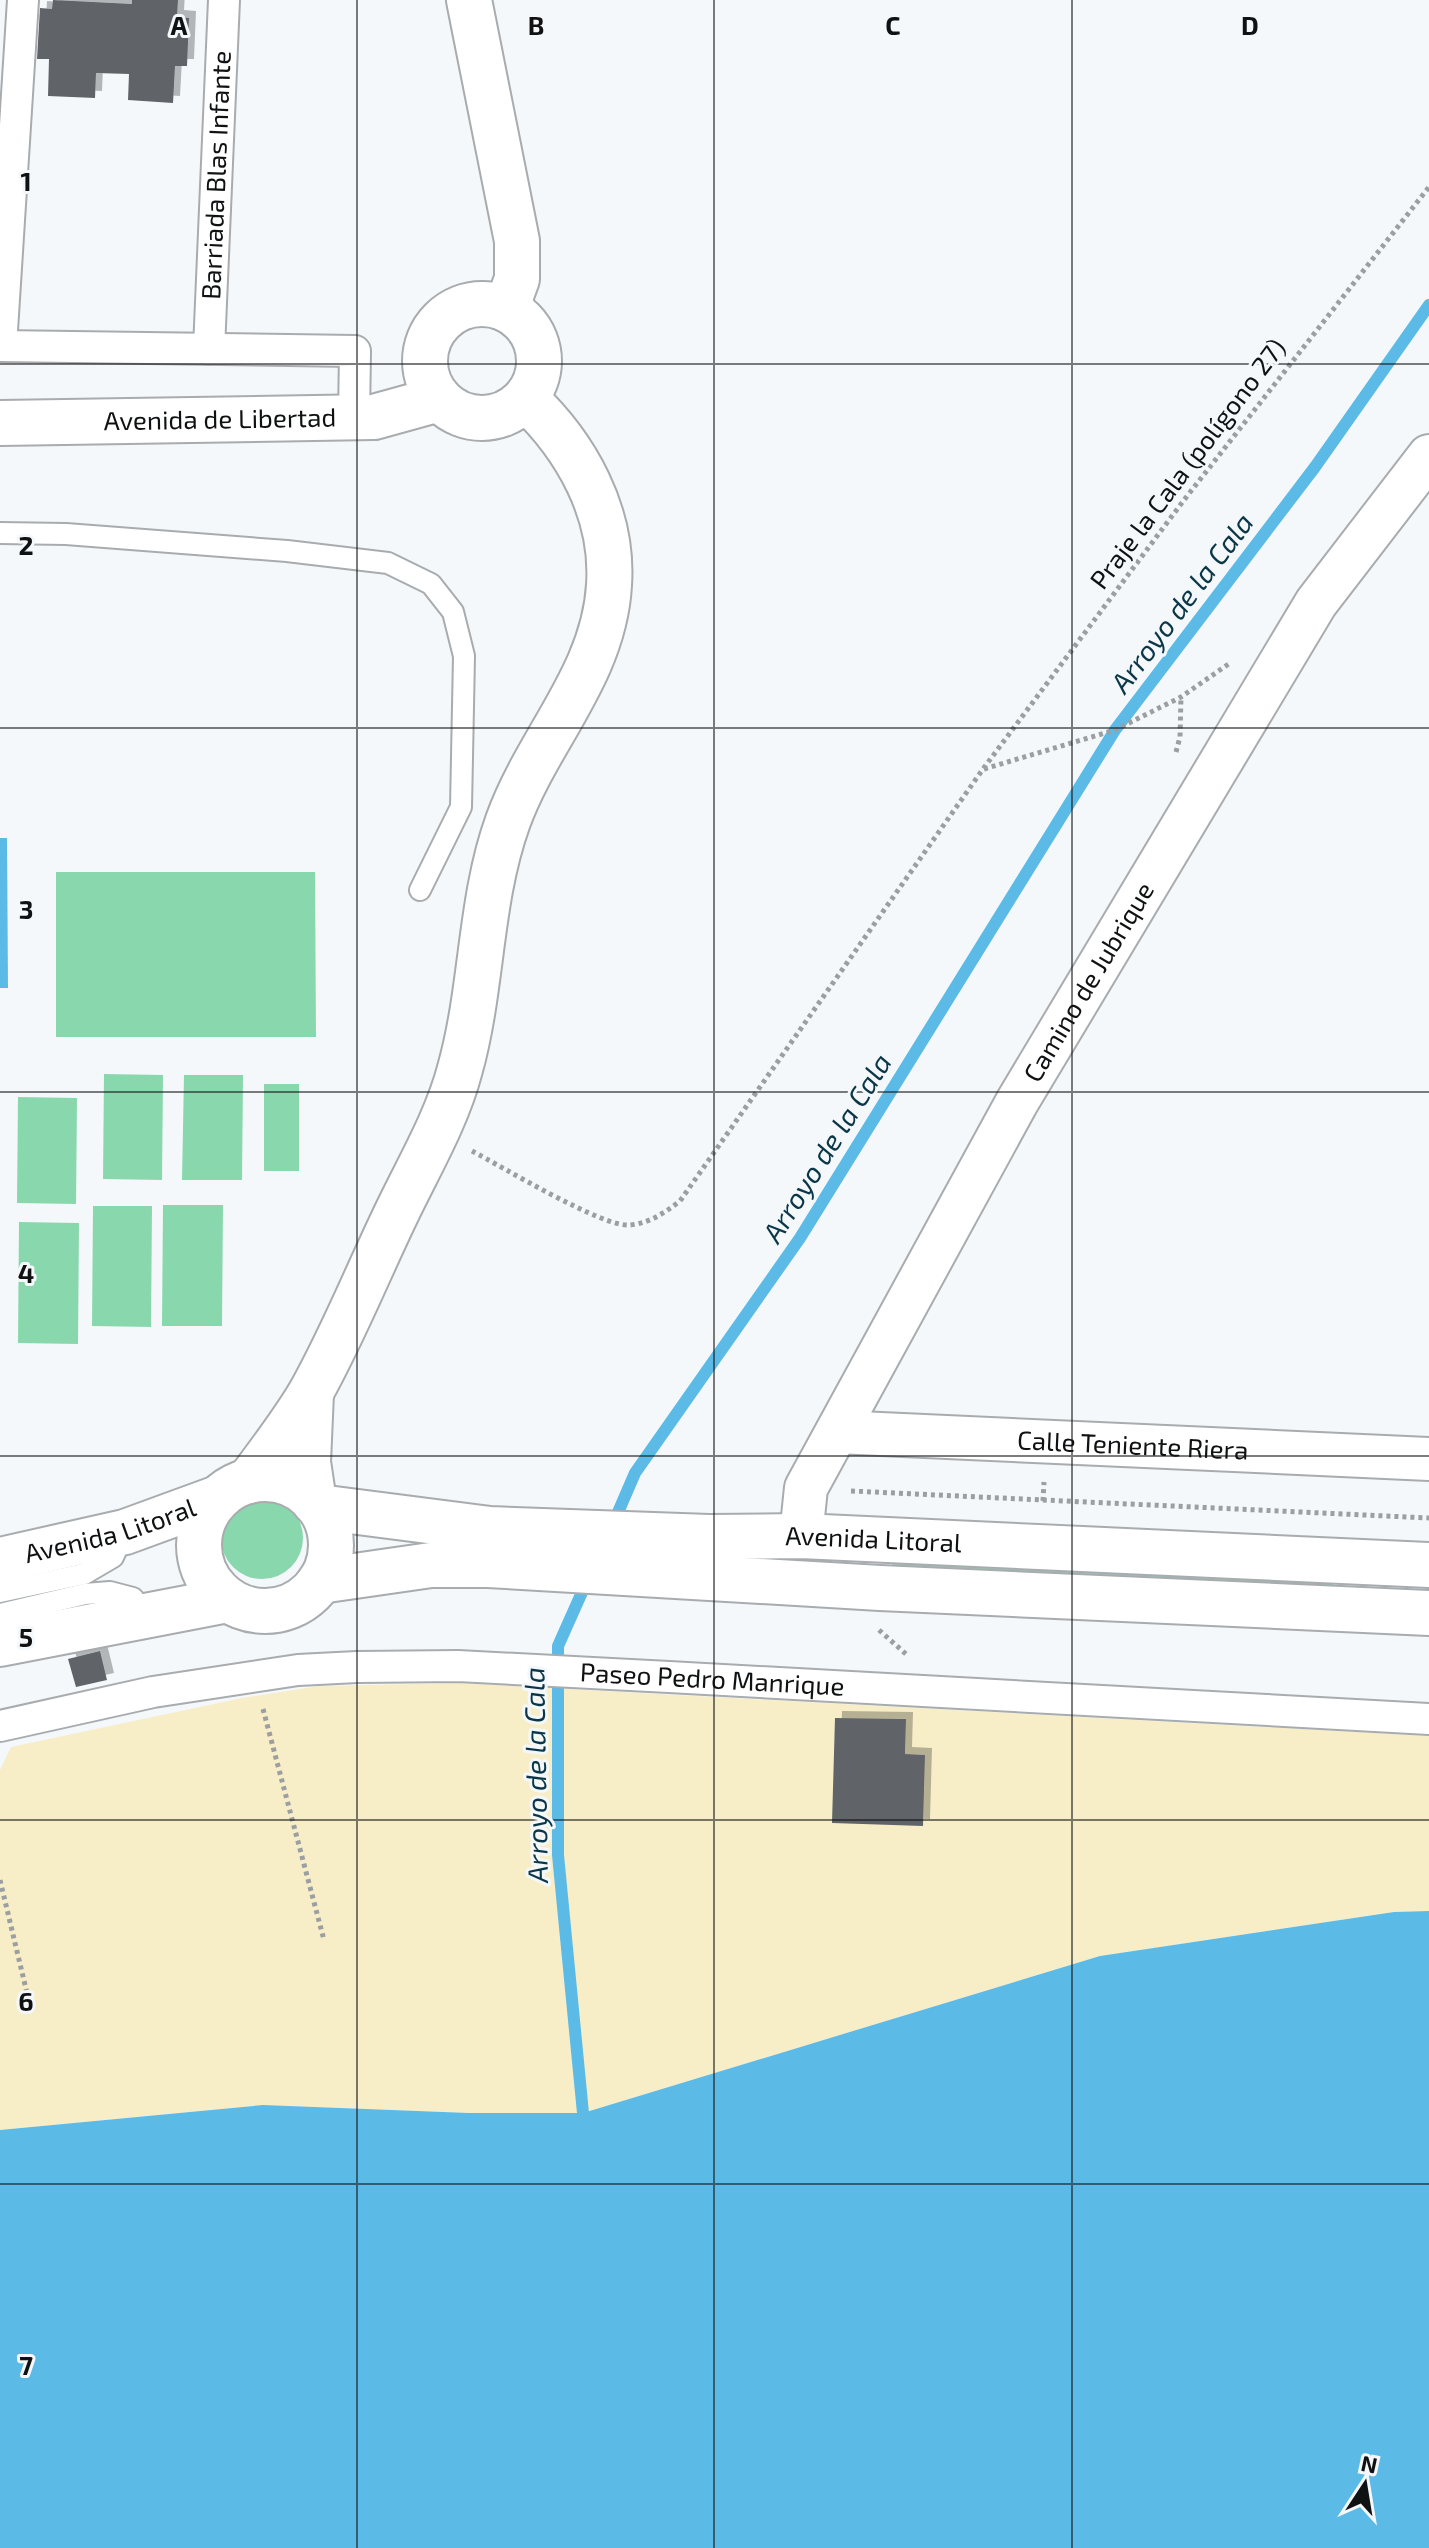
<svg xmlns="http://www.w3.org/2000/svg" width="1429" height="2548" viewBox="0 0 1429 2548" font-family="'Exo 2',sans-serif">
  <defs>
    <filter id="shadow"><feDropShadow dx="7" dy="-7" stdDeviation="0" flood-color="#0004"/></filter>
  </defs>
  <rect width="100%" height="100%" fill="#f4f8fb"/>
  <g fill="#89d8ad">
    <polygon points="56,872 315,872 316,1037 56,1037"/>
    <polygon points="104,1074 163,1075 162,1180 103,1179"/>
    <polygon points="184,1075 243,1075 242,1180 182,1180"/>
    <rect x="264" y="1084" width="35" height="87"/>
    <polygon points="18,1097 77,1098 76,1204 17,1203"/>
    <polygon points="163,1205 223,1205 222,1326 162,1326"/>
    <polygon points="93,1206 152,1206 151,1327 92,1326"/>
    <polygon points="19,1222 79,1223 78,1344 18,1343"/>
    <circle cx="262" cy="1538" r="41"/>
    <polygon points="894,1557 1333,1577 1333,1587 892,1567"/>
  </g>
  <polygon fill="#f7eec8" points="460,1683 1429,1736 1429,1911 1394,1912 1100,1956 583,2113 469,2113 263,2105 0,2130 0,1770 11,1747 242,1698 319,1686"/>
  <g fill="#5bbae6">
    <polygon points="0,838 7,838 8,988 0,988"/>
    <polygon points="1429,1911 1429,2548 0,2548 0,2130 263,2105 469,2113 583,2113 1100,1956 1394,1912"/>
  </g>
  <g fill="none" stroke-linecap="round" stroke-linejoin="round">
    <g stroke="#5bbae6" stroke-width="12">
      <polyline points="613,1524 635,1473 800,1238 1115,730 1315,467 1429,305"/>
      <polyline points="583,2113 558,1855 558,1646 587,1581"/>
    </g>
  </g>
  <g fill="#606467" filter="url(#shadow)">
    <polygon points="53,0 132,4 132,0 178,0 177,17 189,18 187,66 175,66 173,103 128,100 129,74 96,73 95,98 48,96 49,59 37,59 40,8 52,9"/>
    <polygon points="100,1651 107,1680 76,1687 68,1659"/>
    <polygon points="835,1718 906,1719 905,1754 925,1755 923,1826 832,1823"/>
  </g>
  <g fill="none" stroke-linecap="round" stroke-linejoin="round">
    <defs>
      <g id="service">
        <polyline points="0,533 66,534 287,551 388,563 431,584 453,612 464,656 461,807 420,890"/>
        <polyline points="0,1592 84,1574 113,1557 123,1535"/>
        <polyline points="0,1614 85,1594 110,1592 133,1598 144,1614"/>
      </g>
      <g id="pedestrian">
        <polyline points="0,346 355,351 354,417"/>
        <polyline points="1,346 23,0"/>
        <path id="s1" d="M209,349l15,-349"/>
        <path id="s2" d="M0,1726l153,-34 145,-22 59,-3 101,-1 211,11 760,42"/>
      </g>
      <g id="minor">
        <path id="s3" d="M837,1432l592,27"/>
        <path id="s4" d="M801,1536l5,-48 211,-386 299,-499 113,-147"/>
      </g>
      <g id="tertiary">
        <polyline points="469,0 517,241 517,279 506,309"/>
        <circle cx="482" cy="361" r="57"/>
        <path id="s5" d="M0,423l374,-6 65,-18"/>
        <polyline points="311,1393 308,1462 314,1502"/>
        <path d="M249,1481c21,-29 44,-58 62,-89 32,-57 57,-120 86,-180 22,-46 50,-93 63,-143 23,-82 19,-168 48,-248 29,-81 96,-146 101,-236 5,-72 -33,-139 -83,-186"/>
      </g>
      <g id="secondary">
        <circle cx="265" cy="1545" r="66"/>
        <path id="s6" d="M319,1507l171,22 219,8 92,-1 628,29"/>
        <path id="s7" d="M0,1560l125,-28 93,-34"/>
        <polyline points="320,1581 431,1565 488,1565 880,1588 1429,1613"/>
        <polyline points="0,1644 228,1600"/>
      </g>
    </defs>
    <use href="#service" stroke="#a8acaf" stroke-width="24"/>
    <use href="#pedestrian" stroke="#a8acaf" stroke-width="34"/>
    <use href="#minor" stroke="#a8acaf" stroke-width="46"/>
    <use href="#tertiary" stroke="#a8acaf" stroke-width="48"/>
    <use href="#secondary" stroke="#a8acaf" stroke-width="48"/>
    <g stroke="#9c9fa1" stroke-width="5" stroke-dasharray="4 4" stroke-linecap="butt">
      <polyline points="1176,752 1180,737 1181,697"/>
      <polyline points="984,769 1115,730 1181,697 1230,663"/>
      <path d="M472,1151c29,15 131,77 158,74 20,-2 34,-12 50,-24l303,-432 201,-269 245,-313"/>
      <polyline points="851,1491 1429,1518"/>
      <polyline points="1043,1501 1044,1482"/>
      <polyline points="879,1630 907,1655"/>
      <polyline points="263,1709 324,1940"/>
      <polyline points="0,1880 31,2010"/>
    </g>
    <use href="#service" stroke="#fff" stroke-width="20"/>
    <use href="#pedestrian" stroke="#fff" stroke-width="30"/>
    <use href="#minor" stroke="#fff" stroke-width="42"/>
    <use href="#tertiary" stroke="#fff" stroke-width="44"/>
    <use href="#secondary" stroke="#fff" stroke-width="44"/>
  </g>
  <path fill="none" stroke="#101112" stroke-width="2" stroke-opacity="0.55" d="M357,0v2548M714,0v2548M1072,0v2548M0,364h1429M0,728h1429M0,1092h1429M0,1456h1429M0,1820h1429M0,2184h1429"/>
  <g text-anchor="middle" stroke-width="6" stroke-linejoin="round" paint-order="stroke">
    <g font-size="26" fill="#101112" stroke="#f4f8fb">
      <text dy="9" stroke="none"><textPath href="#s1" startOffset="174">Barriada Blas Infante</textPath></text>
      <text dy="9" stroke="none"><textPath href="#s5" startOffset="220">Avenida de Libertad</textPath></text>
      <text transform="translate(1188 464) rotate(-53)" y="9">Praje la Cala (polígono 27)</text>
      <text dy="9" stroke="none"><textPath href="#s4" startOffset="628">Camino de Jubrique</textPath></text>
      <text dy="9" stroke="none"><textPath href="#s3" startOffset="296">Calle Teniente Riera</textPath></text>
      <text dy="9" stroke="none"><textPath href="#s7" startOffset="114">Avenida Litoral</textPath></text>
      <text dy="9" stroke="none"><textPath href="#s6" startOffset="556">Avenida Litoral</textPath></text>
      <text dy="9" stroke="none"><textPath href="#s2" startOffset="718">Paseo Pedro Manrique</textPath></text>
    </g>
    <g font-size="28" font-style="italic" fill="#0a3648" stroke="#f4f8fb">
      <text transform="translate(1182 603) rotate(-53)" y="10">Arroyo de la Cala</text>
      <text transform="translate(827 1148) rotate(-58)" y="10">Arroyo de la Cala</text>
      <text transform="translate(536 1775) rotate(-91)" y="10">Arroyo de la Cala</text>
    </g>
  </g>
  <g font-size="26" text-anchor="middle" font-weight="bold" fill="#101112" stroke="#f4f8fb" stroke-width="6" stroke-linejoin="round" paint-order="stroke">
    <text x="179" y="35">A</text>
    <text x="536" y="35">B</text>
    <text x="893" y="35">C</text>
    <text x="1250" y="35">D</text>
    <text x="26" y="191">1</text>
    <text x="26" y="555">2</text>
    <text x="26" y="919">3</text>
    <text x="26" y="1283">4</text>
    <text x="26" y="1647">5</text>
    <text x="26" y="2011">6</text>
    <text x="26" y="2375">7</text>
  </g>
  <g transform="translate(1365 2484) rotate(12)" stroke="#f4f8fb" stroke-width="6" paint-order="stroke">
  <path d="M0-6L14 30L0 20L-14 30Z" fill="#101112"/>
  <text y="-12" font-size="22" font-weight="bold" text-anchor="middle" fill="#101112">N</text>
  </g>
</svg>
